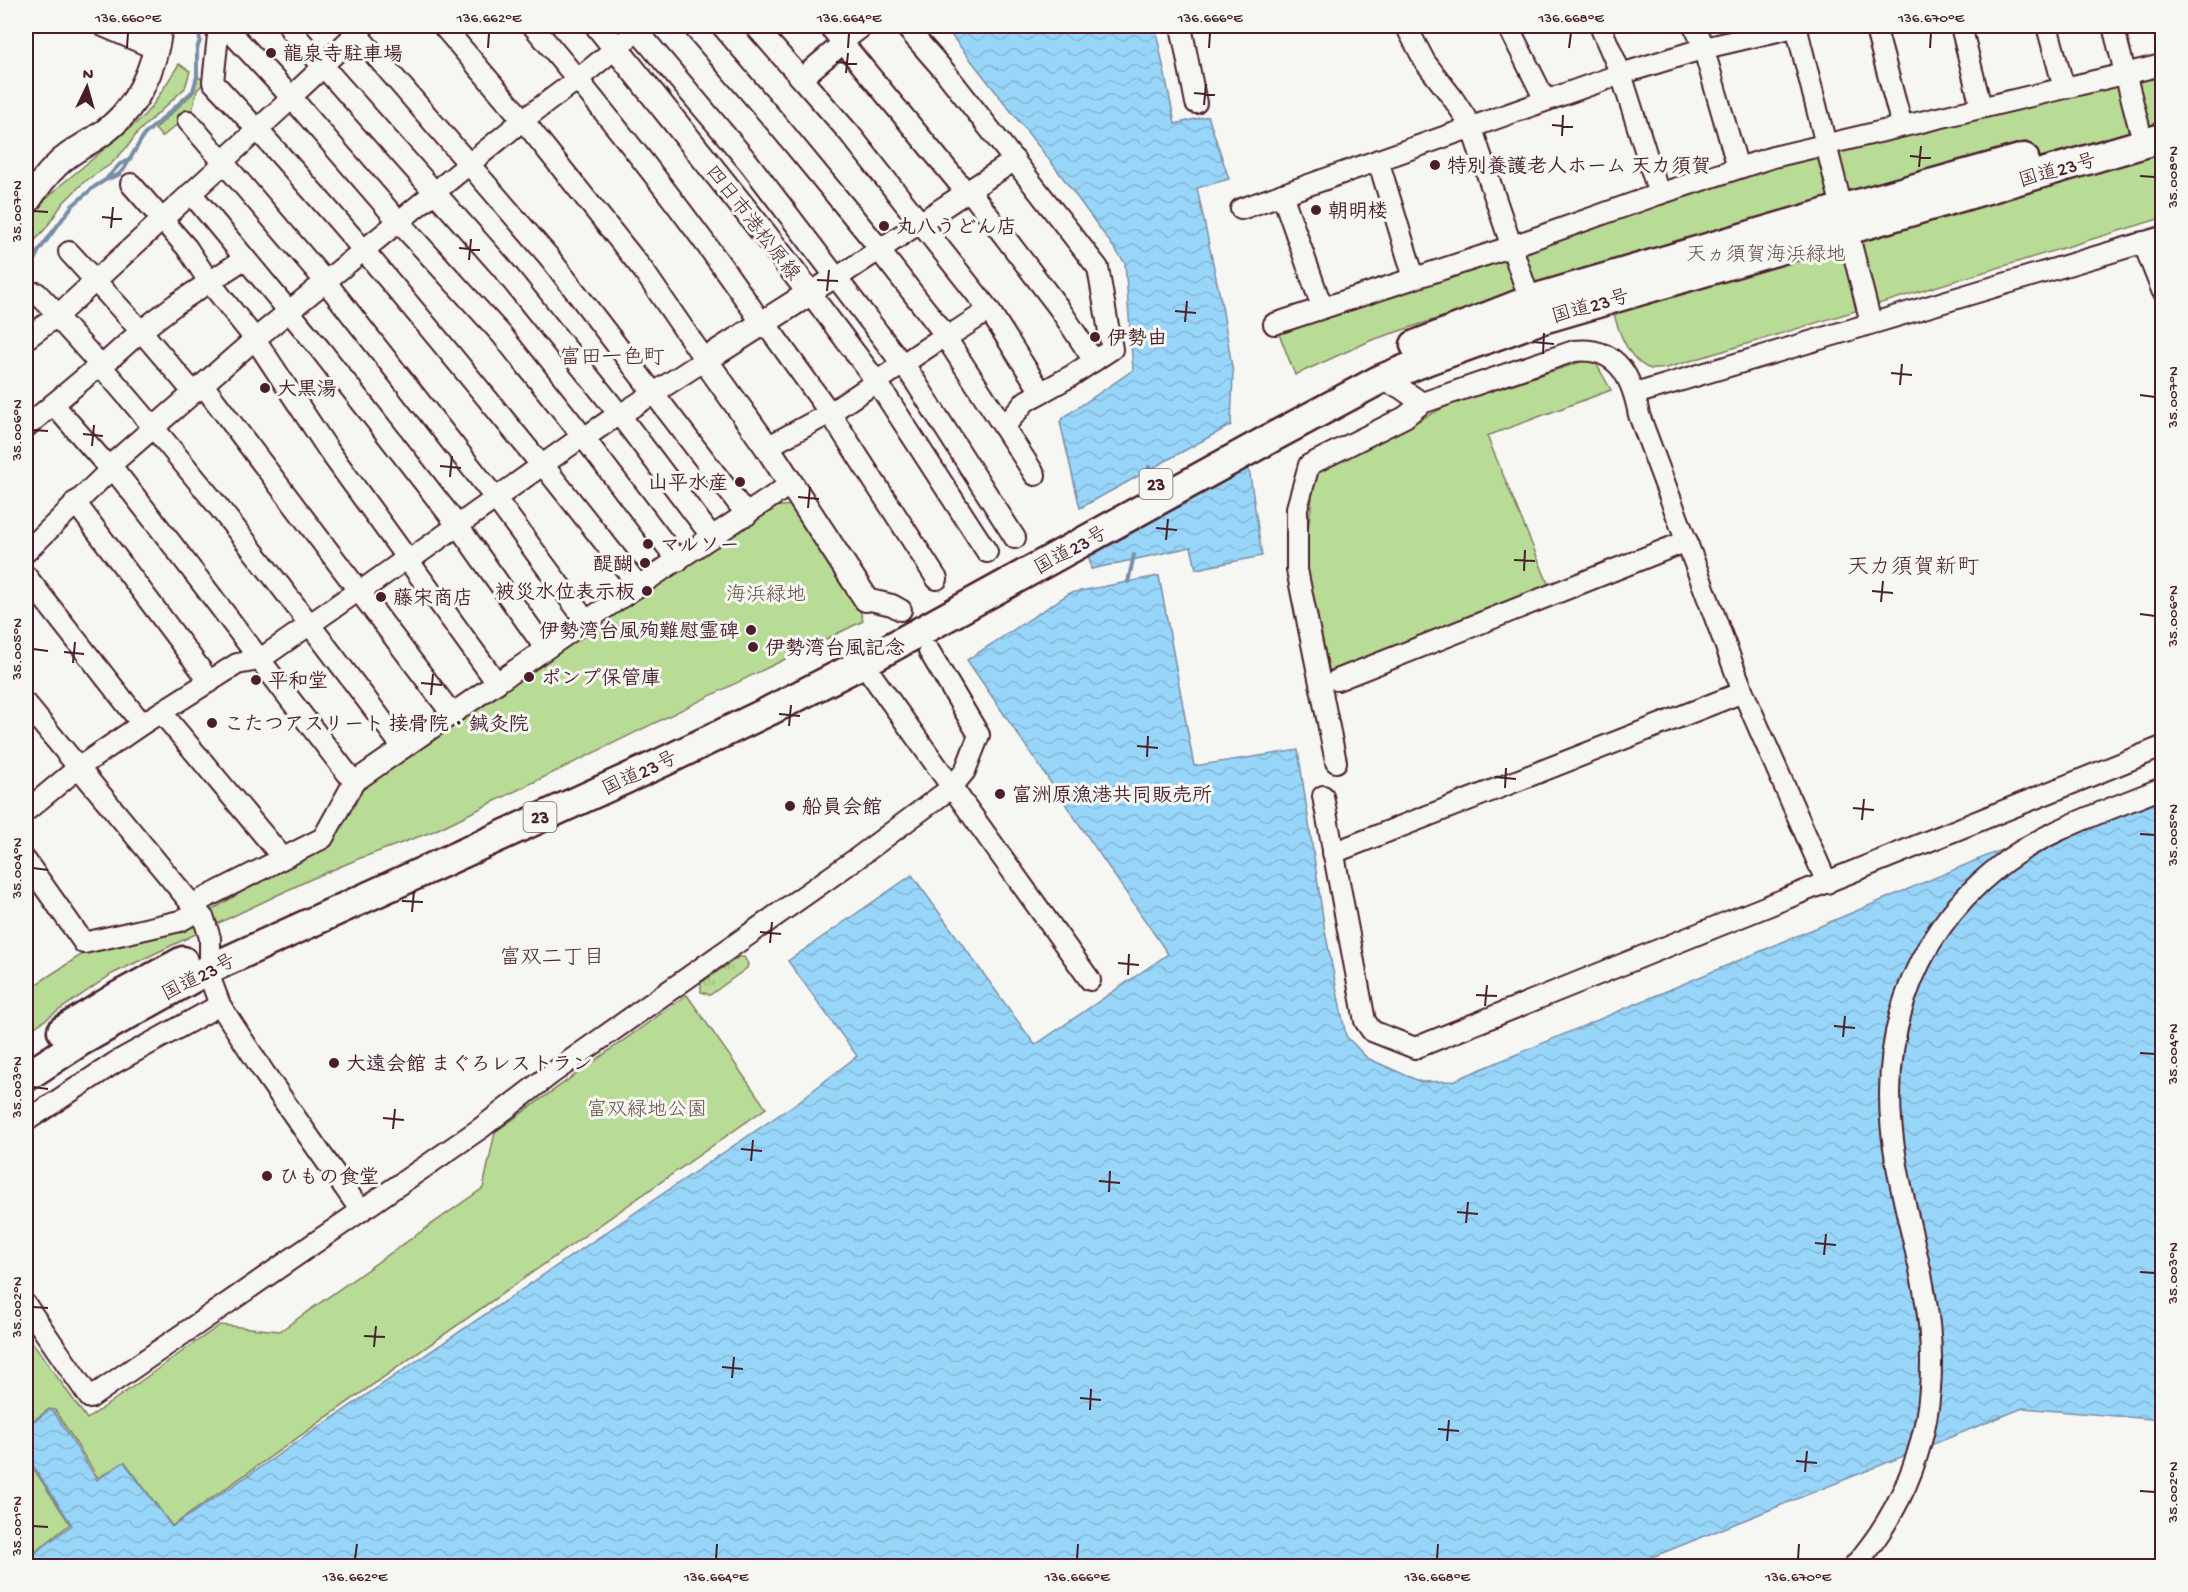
<svg xmlns="http://www.w3.org/2000/svg" width="2188" height="1592" viewBox="0 0 2188 1592" font-family="'Gochi Hand','Klee One',sans-serif">
  <defs>
    <pattern id="grass-tufts" width="24" height="20" patternUnits="userSpaceOnUse" patternTransform="scale(1.5)"><rect width="24" height="20" fill="#b8db95"/><path d="M3 7l-1-3M5 7V3M7 7l1-3M15 17l-1-3M17 17v-4M19 17l1-3" fill="none" stroke="#a0bc81"/></pattern>
    <pattern id="water-waves" width="16" height="10" patternUnits="userSpaceOnUse" patternTransform="scale(1.5)"><rect width="16" height="10" fill="#98d6f9"/><path d="M0 5q4-4 8 0t8 0" fill="none" stroke="#84b7d6"/></pattern>
  </defs>
  <rect width="100%" height="100%" fill="#f6f6f2"/>
  <filter id="ink" filterUnits="userSpaceOnUse"><feTurbulence type="fractalNoise" baseFrequency=".0167" numOctaves="2"/><feDisplacementMap in="SourceGraphic" scale="12" xChannelSelector="R" yChannelSelector="G"/><feConvolveMatrix kernelMatrix="1 2 1 2 8 2 1 2 1" color-interpolation-filters="sRGB"/></filter>
  <g filter="url(#ink)">
    <polygon fill="url(#grass-tufts)" stroke="#817d60" stroke-width="1.5" points="739,957 744,957 748,964 747,968 710,995 701,992 701,983"/>
    <g fill="#b8db95" stroke="#817d60" stroke-width="1.5">
      <polygon points="179,64 190,71 185,88 137,133 128,146 111,164 84,182 63,203 46,228 31,245 26,261 26,224 38,207 62,184 142,118 155,102"/>
      <path d="M2162,71v147l-495,150c-6,1 -14,2 -19,0 -30,-13 -37,-69 -45,-97l-91,23 -140,46 -77,35 -17,-44 246,-80 220,-76 210,-55z"/>
      <polygon points="198,77 206,81 197,90 192,112 162,137 155,129 193,93"/>
      <polygon points="1593,358 1611,390 1487,436 1550,588 1330,672 1304,564 1315,473 1449,405"/>
      <polygon points="792,505 859,606 863,621 434,831 358,859 309,880 112,974 26,1033 26,991 90,949 186,926 269,875 330,843 365,785 625,604 773,507"/>
      <polygon points="687,995 766,1108 172,1526 125,1462 98,1478 55,1410 49,1409 26,1426 26,1333 87,1419 220,1325 280,1331 483,1188 495,1132"/>
      <polygon points="26,1457 70,1524 35,1552 26,1538"/>
    </g>
    <g fill="url(#water-waves)" stroke="#798da7" stroke-width="1.5">
      <polygon points="944,26 1155,26 1175,124 1208,116 1229,179 1197,188 1222,306 1233,373 1231,425 1080,508 1060,422 1064,417 1133,370 1125,263 1058,171"/>
      <polygon points="1249,468 1262,556 1196,569 1191,547 1091,569 1089,557"/>
      <polygon points="1159,576 1194,766 1298,750 1325,931 1346,1036 1367,1058 1421,1082 1453,1081 2162,782 2162,1420 2023,1408 1630,1566 26,1566 26,1540 35,1553 72,1525 26,1455 26,1427 50,1410 54,1412 97,1480 124,1462 172,1527 798,1102 857,1056 788,961 912,875 1035,1045 1168,954 967,660 1070,593"/>
    </g>
    <g fill="none" stroke-linecap="round" stroke-linejoin="round">
      <g stroke="#798da7" stroke-width="4">
        <polyline points="107,178 120,164 129,160"/>
        <polyline points="26,283 38,252 72,206 94,187 107,179 118,175 124,169 144,135 193,91 197,76 197,49 200,40 198,26"/>
        <polyline points="1144,495 1149,467"/>
        <polyline points="1128,582 1134,555"/>
      </g>
      <defs>
        <g id="minor">
          <polyline points="103,26 156,49"/>
          <path d="M219,26l-6,56c116,123 223,253 329,384"/>
          <polyline points="225,26 291,97 398,221 502,335 584,438 678,561"/>
          <polyline points="350,26 549,257 747,515"/>
          <polyline points="443,26 523,120 643,270 705,360 620,415"/>
          <path d="M533,26c81,96 159,194 230,299"/>
          <polyline points="693,26 777,124 880,249"/>
          <polyline points="755,26 850,134 989,310 1041,392"/>
          <polyline points="829,26 966,192"/>
          <polyline points="905,26 946,73 1098,268 1112,349 1071,376 1026,401 1004,427"/>
          <polyline points="1181,26 1196,103"/>
          <polyline points="1406,26 1425,62 1452,97 1471,126 1533,310"/>
          <polyline points="1508,26 1545,100"/>
          <polyline points="1600,26 1621,74 1659,194"/>
          <polyline points="1694,26 1705,48 1706,57 1738,168"/>
          <polyline points="1796,26 1871,323"/>
          <polyline points="1875,26 1902,126"/>
          <polyline points="1961,26 1981,107"/>
          <polyline points="2047,26 2064,88"/>
          <polyline points="2113,26 2139,127"/>
          <polyline points="290,29 501,267 619,414 712,537"/>
          <polyline points="637,30 749,163 903,365"/>
          <polyline points="842,42 863,26"/>
          <polyline points="323,65 364,26"/>
          <polyline points="802,78 843,43"/>
          <polyline points="291,97 324,66"/>
          <polyline points="188,121 325,281 496,499 586,621"/>
          <polyline points="1378,160 1414,278"/>
          <polyline points="223,161 292,98"/>
          <polyline points="131,184 187,248 208,280 255,339 329,451 497,683"/>
          <polyline points="969,190 1059,308 1094,361"/>
          <polyline points="191,193 320,349 458,526 545,648"/>
          <polyline points="1282,194 1318,296 1325,307"/>
          <polyline points="1241,209 1621,74 1705,48 1799,26"/>
          <polyline points="2143,242 2162,290"/>
          <polyline points="879,250 947,337"/>
          <polyline points="69,252 141,331 194,393"/>
          <polyline points="837,276 810,293 877,382 987,552"/>
          <polyline points="838,277 1015,160"/>
          <polyline points="37,293 58,315"/>
          <polyline points="989,310 946,338 1035,475"/>
          <path d="M56,316c125,136 236,284 347,432"/>
          <polyline points="765,323 830,413 937,579"/>
          <polyline points="1274,324 1510,247 1659,194 1773,157 2162,65"/>
          <polyline points="26,339 58,315 224,163"/>
          <polyline points="904,364 1015,538"/>
          <polyline points="102,366 141,331 176,304 244,259"/>
          <polyline points="1379,380 1399,387 1422,403"/>
          <polyline points="203,385 452,714"/>
          <polyline points="1635,394 2162,237"/>
          <polyline points="53,404 110,469"/>
          <polyline points="26,427 100,365"/>
          <polyline points="584,438 619,414"/>
          <polyline points="767,447 830,413 946,335"/>
          <polyline points="543,465 639,586"/>
          <path d="M111,466c83,104 161,212 243,316"/>
          <polyline points="75,502 210,682"/>
          <polyline points="26,552 108,472 113,463 255,339 523,120 578,79 643,26"/>
          <polyline points="408,561 583,436"/>
          <polyline points="26,576 142,724"/>
          <polyline points="361,591 406,559"/>
          <polyline points="866,599 892,605 901,610"/>
          <polyline points="863,663 1090,980"/>
          <polyline points="1337,680 1687,541"/>
          <polyline points="26,704 204,919 210,938 210,978 220,1005 265,1074 361,1211"/>
          <polyline points="162,713 282,857"/>
          <path d="M1336,762l-39,-192v-62l12,-43 96,-48 17,-14 152,-52c43,-5 58,26 65,64l104,277 84,191"/>
          <polyline points="1323,796 1365,1021 1372,1031 1415,1048 2162,747"/>
          <polyline points="26,811 78,768 142,724 237,664 259,660 359,590"/>
          <polyline points="1333,853 1743,692"/>
          <polyline points="26,861 84,943 180,921 198,911"/>
          <polyline points="191,905 323,838 354,782 586,621 791,484"/>
          <polyline points="26,1121 116,1062 220,1005"/>
          <polyline points="26,1305 90,1398 481,1128 551,1074 856,859 951,788 965,771 979,735 929,651"/>
          <path d="M1854,1566c51,-58 78,-129 77,-207 0,-68 -24,-133 -35,-199 -20,-113 10,-219 101,-292 47,-38 110,-57 165,-80"/>
        </g>
        <g id="major">
          <polyline points="598,26 755,222 810,293 705,360 767,447 866,599"/>
          <path d="M26,204c9,-14 19,-28 32,-40 12,-12 28,-19 42,-29 37,-25 55,-66 60,-109"/>
        </g>
        <g id="highway">
          <polyline points="1415,345 1530,300 1844,208 2024,158"/>
          <polyline points="62,1031 120,995 183,961"/>
          <polyline points="26,1077 81,1041 209,969 663,762 769,711 863,663 1271,438 1379,380 1428,360 1536,321 2162,138"/>
        </g>
      </defs>
      <use href="#minor" stroke="#4a1f2b" stroke-width="24"/>
      <use href="#major" stroke="#4a1f2b" stroke-width="28"/>
      <use href="#highway" stroke="#4a1f2b" stroke-width="33"/>
      <use href="#minor" stroke="#f6f6f2" stroke-width="20"/>
      <use href="#major" stroke="#f6f6f2" stroke-width="24"/>
      <use href="#highway" stroke="#f6f6f2" stroke-width="28"/>
    </g>
  </g>
  <path fill="none" stroke="#4a1f2b" stroke-width="2" d="M127,48l1,-15M488,48l1,-15M848,48l1,-15M1209,48l1,-15M1569,48l2,-15M1930,48l1,-15M836,62l21,2M846,73l2,-20M1194,93l21,2M1204,105l2,-21M1552,125l21,2M1562,136l1,-21M1910,156l21,2M1919,167l2,-21M2140,176l15,1M33,211l15,1M102,217l20,2M111,228l2,-21M459,248l21,2M469,260l2,-21M817,280l21,1M827,291l2,-21M1175,311l21,2M1185,322l2,-21M1533,342l21,2M1543,354l1,-21M1891,373l21,2M1900,385l2,-21M2140,395l15,2M33,430l15,1M83,434l20,2M92,446l2,-21M440,466l21,2M450,477l2,-21M798,497l21,2M808,508l2,-21M1156,528l21,2M1166,540l2,-21M1514,560l21,1M1524,571l1,-21M1872,591l21,2M1881,602l2,-21M2140,614l15,2M33,649l15,2M64,652l20,2M73,663l2,-21M421,683l21,2M431,695l2,-21M779,714l21,2M789,726l2,-21M1137,746l21,2M1147,757l1,-21M1495,777l21,2M1505,788l1,-20M1853,808l21,2M1862,820l2,-21M2140,834l15,1M33,868l15,2M402,901l21,1M412,912l2,-21M760,932l21,2M770,943l2,-21M1118,963l21,2M1128,975l1,-21M1476,995l21,1M1485,1006l2,-21M1834,1026l21,2M1843,1037l2,-21M2140,1053l15,1M33,1087l15,2M383,1118l21,2M393,1129l2,-20M741,1149l21,2M751,1161l2,-21M1099,1181l21,2M1109,1192l1,-21M1457,1212l21,2M1466,1223l2,-21M1815,1243l21,2M1824,1255l2,-21M2140,1272l15,1M33,1307l15,1M364,1336l21,1M374,1347l2,-21M722,1367l21,2M732,1378l2,-21M1080,1398l21,2M1090,1410l1,-21M1438,1429l21,2M1447,1441l2,-21M1796,1461l21,2M1805,1472l2,-21M2140,1491l15,1M33,1526l15,1M355,1559l2,-15M716,1559l1,-15M1077,1559l1,-15M1437,1559l1,-15M1798,1559l1,-15"/>
  <g fill="#4a1f2b" stroke="#f6f6f2" stroke-width="2">
    <circle cx="271" cy="53" r="6"/>
    <circle cx="1435" cy="165" r="6"/>
    <circle cx="1316" cy="210" r="6"/>
    <circle cx="884" cy="226" r="6"/>
    <circle cx="1095" cy="337" r="6"/>
    <circle cx="265" cy="388" r="6"/>
    <circle cx="740" cy="482" r="6"/>
    <circle cx="648" cy="544" r="6"/>
    <circle cx="645" cy="563" r="6"/>
    <circle cx="647" cy="591" r="6"/>
    <circle cx="381" cy="597" r="6"/>
    <circle cx="751" cy="630" r="6"/>
    <circle cx="753" cy="647" r="6"/>
    <circle cx="529" cy="677" r="6"/>
    <circle cx="256" cy="680" r="6"/>
    <circle cx="212" cy="723" r="6"/>
    <circle cx="1000" cy="794" r="6"/>
    <circle cx="790" cy="806" r="6"/>
    <circle cx="334" cy="1063" r="6"/>
    <circle cx="267" cy="1176" r="6"/>
  </g>
  <g text-anchor="middle" stroke-width="6" stroke-linejoin="round" paint-order="stroke">
    <g fill="#f6f6f2" stroke="#7e6067" stroke-width="1.5">
      <rect x="1139.5" y="469" width="33" height="30" rx="4.5"/>
      <rect x="523.5" y="802" width="33" height="30" rx="4.5"/>
    </g>
    <g font-size="18" font-weight="bold" fill="#4a1f2b">
      <text x="1156" y="490">23</text>
      <text x="540" y="823">23</text>
    </g>
    <g font-size="20" font-weight="bold" fill="#4a1f2b" stroke="#f6f6f2" text-anchor="start">
      <text x="283" y="60">龍泉寺駐車場</text>
      <text x="1447" y="172">特別養護老人ホーム 天カ須賀</text>
      <text x="1328" y="217">朝明楼</text>
      <text x="896" y="233">丸八うどん店</text>
      <text x="1107" y="344">伊勢由</text>
      <text x="277" y="395">大黒湯</text>
      <text x="728" y="489" text-anchor="end">山平水産</text>
      <text x="660" y="551">マルソー</text>
      <text x="633" y="570" text-anchor="end">醍醐</text>
      <text x="635" y="598" text-anchor="end">被災水位表示板</text>
      <text x="393" y="604">藤宋商店</text>
      <text x="739" y="637" text-anchor="end">伊勢湾台風殉難慰霊碑</text>
      <text x="765" y="654">伊勢湾台風記念</text>
      <text x="541" y="684">ポンプ保管庫</text>
      <text x="268" y="687">平和堂</text>
      <text x="224" y="730">こたつアスリート 接骨院・鍼灸院</text>
      <text x="1012" y="801">富洲原漁港共同販売所</text>
      <text x="802" y="813">船員会館</text>
      <text x="346" y="1070">大遠会館 まぐろレストラン</text>
      <text x="279" y="1183">ひもの食堂</text>
    </g>
    <g font-size="20" fill="#4a1f2b" stroke="#f6f6f2">
      <text transform="translate(2057 169) rotate(-16)" y="7">国道23号</text>
      <text transform="translate(754 222) rotate(52)" y="7">四日市港松原線</text>
      <text transform="translate(1590 305) rotate(-16)" y="7">国道23号</text>
      <text transform="translate(1070 549) rotate(-29)" y="7">国道23号</text>
      <text transform="translate(639 772) rotate(-25)" y="7">国道23号</text>
      <text transform="translate(198 976) rotate(-27)" y="7">国道23号</text>
    </g>
    <g font-size="20" fill="#664e46" stroke="#f6f6f2">
      <text x="1766" y="260">天ヵ須賀海浜緑地</text>
      <text x="766" y="600">海浜緑地</text>
      <text x="647" y="1115">富双緑地公園</text>
    </g>
    <g font-size="21" fill="#4a1f2b" stroke="#f6f6f2">
      <text x="612" y="363">富田一色町</text>
      <text x="552" y="963">富双二丁目</text>
    </g>
    <g font-size="22" fill="#4a1f2b" stroke="#f6f6f2">
      <text x="1913" y="573">天カ須賀新町</text>
    </g>
  </g>
  <rect width="2188" height="1592" fill="none" stroke="#f6f6f2" stroke-width="66"/>
  <g transform="translate(87 87) rotate(5)" stroke="#f6f6f2" stroke-width="4.5" paint-order="stroke">
  <path d="M0-4.5L10 22L0 15L-10 22Z" fill="#4a1f2b"/>
  <text y="-9" font-size="16" font-weight="bold" text-anchor="middle" fill="#4a1f2b">N</text>
  </g>
  <rect x="33" y="33" width="2122" height="1526" fill="none" stroke="#4a1f2b" stroke-width="2"/>
  <g font-size="15" text-anchor="middle" fill="#4a1f2b">
    <text x="128" y="22">136.660°E</text>
    <text x="489" y="22">136.662°E</text>
    <text x="849" y="22">136.664°E</text>
    <text x="1210" y="22">136.666°E</text>
    <text x="1571" y="22">136.668°E</text>
    <text x="1931" y="22">136.670°E</text>
    <text transform="translate(2172 177) rotate(-90)" y="5">35.008°N</text>
    <text transform="translate(16 211) rotate(-90)" y="5">35.007°N</text>
    <text transform="translate(2172 397) rotate(-90)" y="5">35.007°N</text>
    <text transform="translate(16 430) rotate(-90)" y="5">35.006°N</text>
    <text transform="translate(2172 616) rotate(-90)" y="5">35.006°N</text>
    <text transform="translate(16 649) rotate(-90)" y="5">35.005°N</text>
    <text transform="translate(2172 835) rotate(-90)" y="5">35.005°N</text>
    <text transform="translate(16 868) rotate(-90)" y="5">35.004°N</text>
    <text transform="translate(2172 1054) rotate(-90)" y="5">35.004°N</text>
    <text transform="translate(16 1087) rotate(-90)" y="5">35.003°N</text>
    <text transform="translate(2172 1273) rotate(-90)" y="5">35.003°N</text>
    <text transform="translate(16 1307) rotate(-90)" y="5">35.002°N</text>
    <text transform="translate(2172 1492) rotate(-90)" y="5">35.002°N</text>
    <text transform="translate(16 1526) rotate(-90)" y="5">35.001°N</text>
    <text x="355" y="1581">136.662°E</text>
    <text x="716" y="1581">136.664°E</text>
    <text x="1077" y="1581">136.666°E</text>
    <text x="1437" y="1581">136.668°E</text>
    <text x="1798" y="1581">136.670°E</text>
  </g>
</svg>
